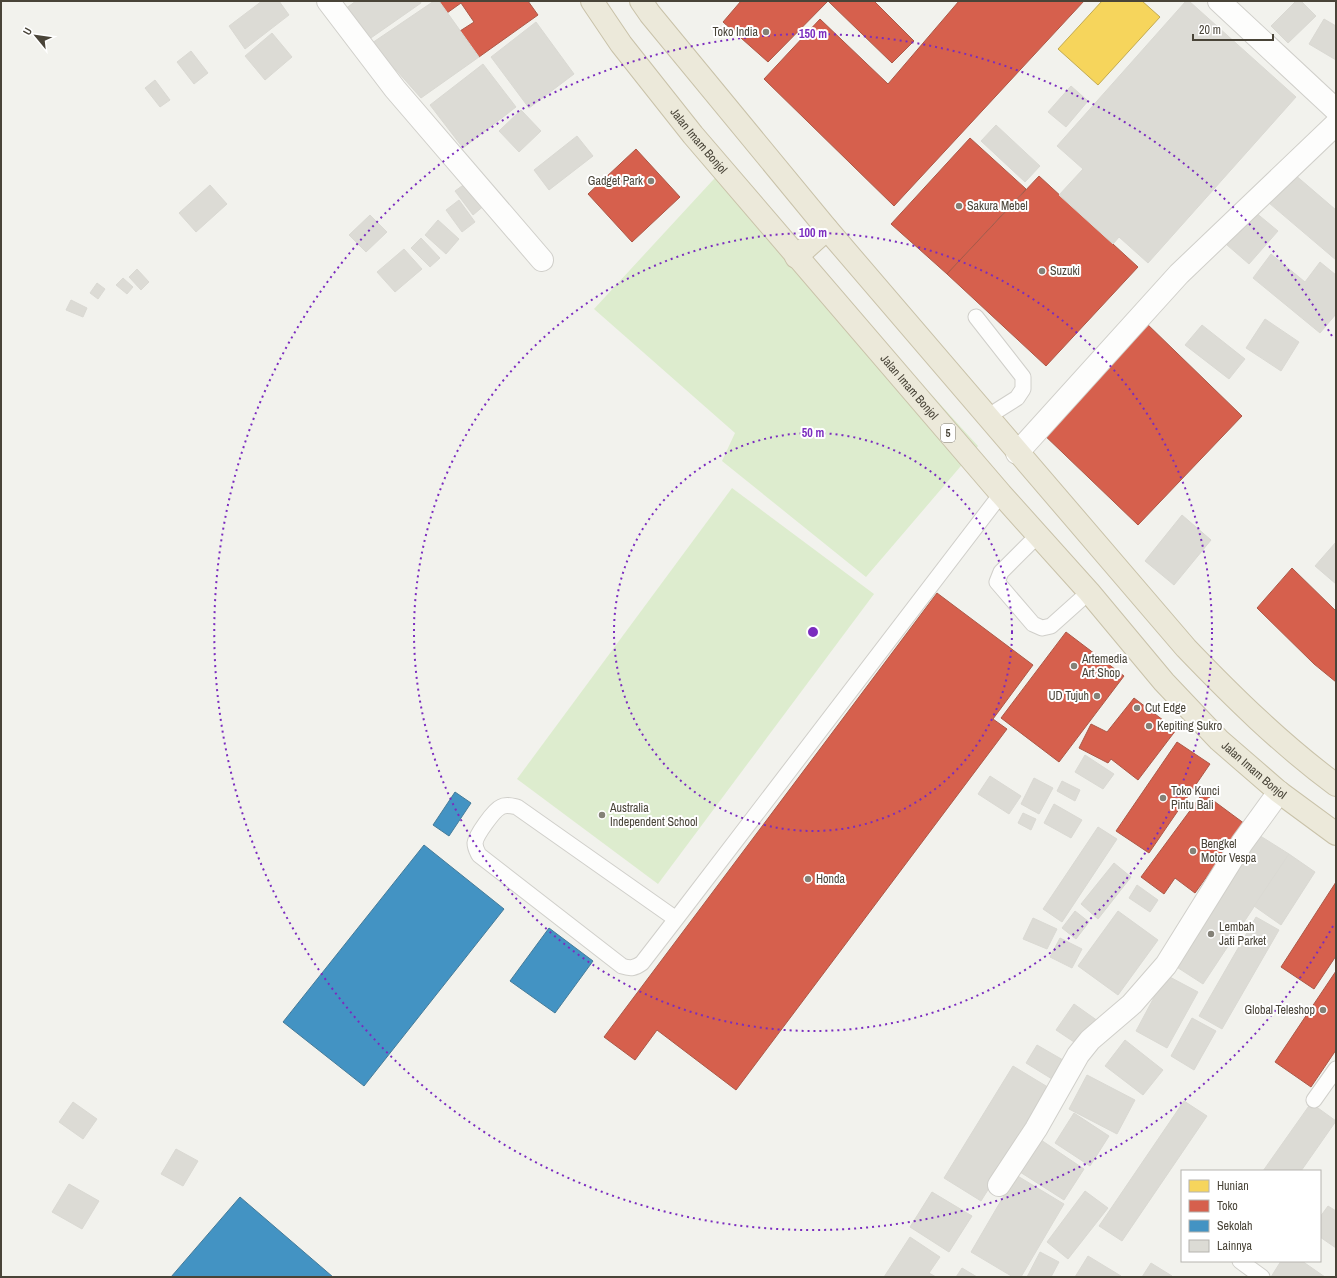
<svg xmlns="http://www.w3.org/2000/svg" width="1337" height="1278" viewBox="0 0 1337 1278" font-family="'Archivo Narrow',sans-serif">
  <rect width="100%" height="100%" fill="#f2f2ed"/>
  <g fill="#ddecce">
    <polygon points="725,167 978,446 866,577 722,461 735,433 594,309"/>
    <polygon points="732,488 874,594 658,884 517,779"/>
  </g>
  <polygon fill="#f6d55c" stroke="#c2aa51" points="1102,1 1142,1 1160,17 1098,85 1058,49"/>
  <g fill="#d6604d" stroke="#ac5847">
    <polygon points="439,1 528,1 538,15 479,57 460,31 474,22 461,3 447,13"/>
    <polygon points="741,1 874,1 914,41 892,63 828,1 768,62 723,22"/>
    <polygon points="959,1 1084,1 894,206 764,79 820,19 888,84"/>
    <polygon points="970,138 1026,189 947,274 891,224"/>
    <polygon points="636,149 680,197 632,242 588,194"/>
    <polygon points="1039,176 1138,267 1046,366 947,274"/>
    <polygon points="1144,321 1242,416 1138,525 1039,430"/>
    <polygon points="1292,568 1336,611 1336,682 1314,664 1257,608"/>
    <polygon points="937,593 1033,665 993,719 1007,729 736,1090 657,1030 635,1060 604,1037"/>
    <polygon points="1066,632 1124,676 1059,762 1001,718"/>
    <polygon points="1134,698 1176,730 1138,780 1111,759 1108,763 1079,748 1091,724 1107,732"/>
    <polygon points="1177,742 1210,764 1149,853 1116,831"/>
    <polygon points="1203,793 1245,824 1195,893 1175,878 1164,894 1141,877"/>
    <polygon points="1336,882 1336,956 1314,989 1281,967"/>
    <polygon points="1336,971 1336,1050 1311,1087 1275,1062"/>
  </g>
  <g fill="#4393c3" stroke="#457b99">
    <polygon points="455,792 471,803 449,836 433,825"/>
    <polygon points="424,845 504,909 364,1086 283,1022"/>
    <polygon points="549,928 593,961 555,1013 510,981"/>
    <polygon points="240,1197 333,1277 171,1277"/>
  </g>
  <g fill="#dcdbd5" stroke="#dad9d3">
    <polygon points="262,1 279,1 289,15 245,49 229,26"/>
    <polygon points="356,1 420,1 421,3 368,40 345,9"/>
    <polygon points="434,1 439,1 479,57 421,98 372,43"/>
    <polygon points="1186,1 1189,1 1296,97 1148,263 1119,237 1113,244 1059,195 1083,169 1057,146"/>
    <polygon points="1296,1 1301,1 1316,16 1288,43 1271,26"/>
    <polygon points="1324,19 1336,26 1336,60 1309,44"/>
    <polygon points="536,22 574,74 529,108 491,57"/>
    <polygon points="272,33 292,57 265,80 245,56"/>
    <polygon points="191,51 208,73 194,84 177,62"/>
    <polygon points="483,64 516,107 463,148 430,105"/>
    <polygon points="155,80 170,100 160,107 145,88"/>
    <polygon points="1071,86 1088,101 1066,127 1048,112"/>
    <polygon points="521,110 541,131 519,152 499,131"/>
    <polygon points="996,125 1040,166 1025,182 981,141"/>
    <polygon points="577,136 593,156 549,190 534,170"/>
    <polygon points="1294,174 1336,210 1336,260 1269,203"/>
    <polygon points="469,181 486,204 473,215 455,191"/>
    <polygon points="210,185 227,204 196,232 179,213"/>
    <polygon points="459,200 475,222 462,232 446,210"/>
    <polygon points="1255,212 1278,231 1249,264 1227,245"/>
    <polygon points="370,215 387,232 366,252 349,235"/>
    <polygon points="438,220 459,239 446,254 425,235"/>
    <polygon points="421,238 440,258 430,267 411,248"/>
    <polygon points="404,249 422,269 395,292 377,272"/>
    <polygon points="1271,254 1305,282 1320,262 1336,275 1336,314 1320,333 1253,278"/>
    <polygon points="137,269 149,282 141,290 129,277"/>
    <polygon points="123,278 133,287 127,294 116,285"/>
    <polygon points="97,283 105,289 98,299 90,293"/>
    <polygon points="71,300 87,308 83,317 66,310"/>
    <polygon points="1265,319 1299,342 1281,371 1246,348"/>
    <polygon points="1202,325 1245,359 1229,379 1185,345"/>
    <polygon points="1182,515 1211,540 1174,585 1145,561"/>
    <polygon points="1336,542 1336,584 1315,566"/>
    <polygon points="1085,755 1114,774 1103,789 1075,772"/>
    <polygon points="990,776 1021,796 1009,814 978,794"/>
    <polygon points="1034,778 1053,788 1039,814 1021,804"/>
    <polygon points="1062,781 1080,790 1075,801 1057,791"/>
    <polygon points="1054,804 1082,820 1071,838 1044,823"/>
    <polygon points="1023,813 1036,819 1031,830 1018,823"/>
    <polygon points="1098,827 1117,839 1062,922 1043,909"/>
    <polygon points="1254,832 1289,854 1203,984 1169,962"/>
    <polygon points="1289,854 1315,872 1281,925 1254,906"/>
    <polygon points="1114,863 1131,877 1098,919 1081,904"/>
    <polygon points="1137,885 1158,900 1150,912 1129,898"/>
    <polygon points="1075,911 1089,922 1076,939 1062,928"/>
    <polygon points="1118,911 1158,940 1118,995 1078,966"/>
    <polygon points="1256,917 1279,930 1222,1029 1199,1016"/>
    <polygon points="1033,918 1057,929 1047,949 1023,939"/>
    <polygon points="1060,938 1082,949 1072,968 1050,957"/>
    <polygon points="1166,975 1198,992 1167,1048 1136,1031"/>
    <polygon points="1074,1004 1098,1021 1080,1046 1056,1030"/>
    <polygon points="1192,1018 1216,1031 1194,1070 1171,1056"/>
    <polygon points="1125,1040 1163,1070 1143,1095 1105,1066"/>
    <polygon points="1037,1045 1063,1060 1052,1079 1026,1063"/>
    <polygon points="1013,1066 1051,1089 981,1201 944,1178"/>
    <polygon points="1087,1075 1135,1100 1117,1134 1069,1109"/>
    <polygon points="1184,1101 1207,1116 1122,1241 1099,1226"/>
    <polygon points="73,1102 97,1119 83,1139 59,1122"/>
    <polygon points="1311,1103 1336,1121 1301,1171 1263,1171"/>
    <polygon points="1074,1113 1109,1136 1090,1166 1055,1143"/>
    <polygon points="1041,1140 1084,1169 1064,1200 1020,1172"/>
    <polygon points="176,1149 198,1161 183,1186 161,1174"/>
    <polygon points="1016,1175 1064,1204 1021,1277 1013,1277 971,1252"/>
    <polygon points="69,1184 99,1201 82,1229 52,1212"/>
    <polygon points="1085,1191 1108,1208 1068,1259 1047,1242"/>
    <polygon points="932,1192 972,1216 949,1252 910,1227"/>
    <polygon points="1328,1206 1336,1211 1336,1248 1320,1237 1320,1217"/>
    <polygon points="910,1237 940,1257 929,1273 936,1277 884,1277"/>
    <polygon points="1040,1252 1059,1262 1051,1277 1027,1277"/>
    <polygon points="1088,1256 1121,1276 1121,1277 1075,1277"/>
    <polygon points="1281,1261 1302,1261 1325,1277 1271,1277"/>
    <polygon points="1151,1263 1172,1276 1171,1277 1142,1277"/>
    <polygon points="962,1268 977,1277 956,1277"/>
  </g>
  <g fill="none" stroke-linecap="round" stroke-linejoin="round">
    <defs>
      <g id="lane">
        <polyline points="976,317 1023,377 1023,389 1017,398 987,417"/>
        <polyline points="1038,535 1001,572 997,582 1033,624 1042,628 1051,626 1089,592"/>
        <path d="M676,919l-159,-112c-5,-1 -11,-3 -16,0 -7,3 -25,28 -26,36 0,5 2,8 4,12l143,111c9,3 13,2 20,-3l34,-44 325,-425"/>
        <polyline points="1314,1100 1336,1069"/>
        <polyline points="1240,1261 1262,1277"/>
      </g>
      <g id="street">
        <polyline points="328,1 395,89 542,260"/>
        <polyline points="1219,1 1336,110"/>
        <polyline points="1017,453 1179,274 1336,124"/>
        <polyline points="999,1185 1036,1129 1078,1055 1090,1040 1132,1004 1166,965 1242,843 1279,792"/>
      </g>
      <g id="highway">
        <path id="s1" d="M592,1l29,43 72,91 308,359 88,98 75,90 55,58 60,52 57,42"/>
        <path d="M641,1l9,13 177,215 359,419c48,50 95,96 150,137"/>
        <polyline points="796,257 827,229"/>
      </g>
    </defs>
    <use href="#lane" stroke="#d0cfca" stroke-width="17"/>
    <use href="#street" stroke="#d0cfca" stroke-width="24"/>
    <use href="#highway" stroke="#c9c2a9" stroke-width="24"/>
    <use href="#lane" stroke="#fdfdfc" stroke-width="15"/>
    <use href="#street" stroke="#fdfdfc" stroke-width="22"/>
    <use href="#highway" stroke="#ece9da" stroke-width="22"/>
  </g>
  <g fill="none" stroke="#7b2cbf" stroke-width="2" stroke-dasharray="2 4">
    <circle cx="813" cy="632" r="199"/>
    <circle cx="813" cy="632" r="399"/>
    <path d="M1333 926A598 598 0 1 1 1333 338"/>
  </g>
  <g fill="#848177" stroke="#fff" stroke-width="1.5">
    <circle cx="766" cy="32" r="4"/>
    <circle cx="651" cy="181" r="4"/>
    <circle cx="959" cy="206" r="4"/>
    <circle cx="1042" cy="271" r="4"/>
    <circle cx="1074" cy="666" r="4"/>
    <circle cx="1097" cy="696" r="4"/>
    <circle cx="1137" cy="708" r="4"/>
    <circle cx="1149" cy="726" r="4"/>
    <circle cx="1163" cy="798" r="4"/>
    <circle cx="602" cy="815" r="4"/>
    <circle cx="1193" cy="851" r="4"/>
    <circle cx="808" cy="879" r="4"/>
    <circle cx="1211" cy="934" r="4"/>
    <circle cx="1323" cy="1010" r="4"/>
  </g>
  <g text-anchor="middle" stroke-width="4" stroke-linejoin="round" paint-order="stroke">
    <rect fill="#fff" stroke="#807c74" stroke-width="1" x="941" y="424" width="14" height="18" rx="3"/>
    <g font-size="11" font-weight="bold" fill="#494438">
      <text x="948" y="437">5</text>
    </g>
    <g font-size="12" fill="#494438" stroke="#fff" text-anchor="start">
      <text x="758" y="36" text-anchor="end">Toko India</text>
      <text x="643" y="185" text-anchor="end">Gadget Park</text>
      <text x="967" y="210">Sakura Mebel</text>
      <text x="1050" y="275">Suzuki</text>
      <text x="1082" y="663">Artemedia<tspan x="1082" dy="14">Art Shop</tspan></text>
      <text x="1089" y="700" text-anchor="end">UD Tujuh</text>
      <text x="1145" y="712">Cut Edge</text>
      <text x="1157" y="730">Kepiting Sukro</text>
      <text x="1171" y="795">Toko Kunci<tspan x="1171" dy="14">Pintu Bali</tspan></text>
      <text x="610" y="812">Australia<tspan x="610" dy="14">Independent School</tspan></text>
      <text x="1201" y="848">Bengkel<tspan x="1201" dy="14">Motor Vespa</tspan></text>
      <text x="816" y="883">Honda</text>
      <text x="1219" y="931">Lembah<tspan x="1219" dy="14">Jati Parket</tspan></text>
      <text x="1315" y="1014" text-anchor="end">Global Teleshop</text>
    </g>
    <g font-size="12" fill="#494438" stroke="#fff">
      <text dy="4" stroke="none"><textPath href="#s1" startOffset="176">Jalan Imam Bonjol</textPath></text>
      <text dy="4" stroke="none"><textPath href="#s1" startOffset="500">Jalan Imam Bonjol</textPath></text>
      <text dy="4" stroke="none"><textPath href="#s1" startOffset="1016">Jalan Imam Bonjol</textPath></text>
    </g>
  </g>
  <circle cx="813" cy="632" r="6" fill="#7b2cbf" stroke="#fff" stroke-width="2"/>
  <g font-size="12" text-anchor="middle" font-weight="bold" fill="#7b2cbf" stroke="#fff" stroke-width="4" stroke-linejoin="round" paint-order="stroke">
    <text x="813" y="38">150 m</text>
    <text x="813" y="237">100 m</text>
    <text x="813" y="437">50 m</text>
  </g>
  <rect width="1337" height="1278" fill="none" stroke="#494438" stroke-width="4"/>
  <rect x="1181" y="1170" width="140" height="92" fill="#ffffff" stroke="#b6b4af"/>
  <rect x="1189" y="1180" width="20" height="12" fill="#f6d55c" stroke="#b6b4af"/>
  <text x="1217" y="1190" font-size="12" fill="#494438">Hunian</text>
  <rect x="1189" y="1200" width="20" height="12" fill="#d6604d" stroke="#b6b4af"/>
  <text x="1217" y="1210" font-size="12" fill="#494438">Toko</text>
  <rect x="1189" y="1220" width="20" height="12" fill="#4393c3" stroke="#b6b4af"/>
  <text x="1217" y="1230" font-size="12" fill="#494438">Sekolah</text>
  <rect x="1189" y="1240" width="20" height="12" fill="#dcdbd5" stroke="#b6b4af"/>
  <text x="1217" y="1250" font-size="12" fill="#494438">Lainnya</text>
  <g transform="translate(36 36) rotate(299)" stroke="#ffffff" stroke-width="3" paint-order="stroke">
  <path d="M0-3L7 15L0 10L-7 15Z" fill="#494438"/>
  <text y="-6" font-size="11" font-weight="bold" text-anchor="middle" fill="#494438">U</text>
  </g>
  <path d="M1193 34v6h80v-6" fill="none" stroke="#494438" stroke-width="2"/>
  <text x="1199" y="34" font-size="12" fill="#494438" stroke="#ffffff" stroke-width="3" paint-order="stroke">20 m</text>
</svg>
